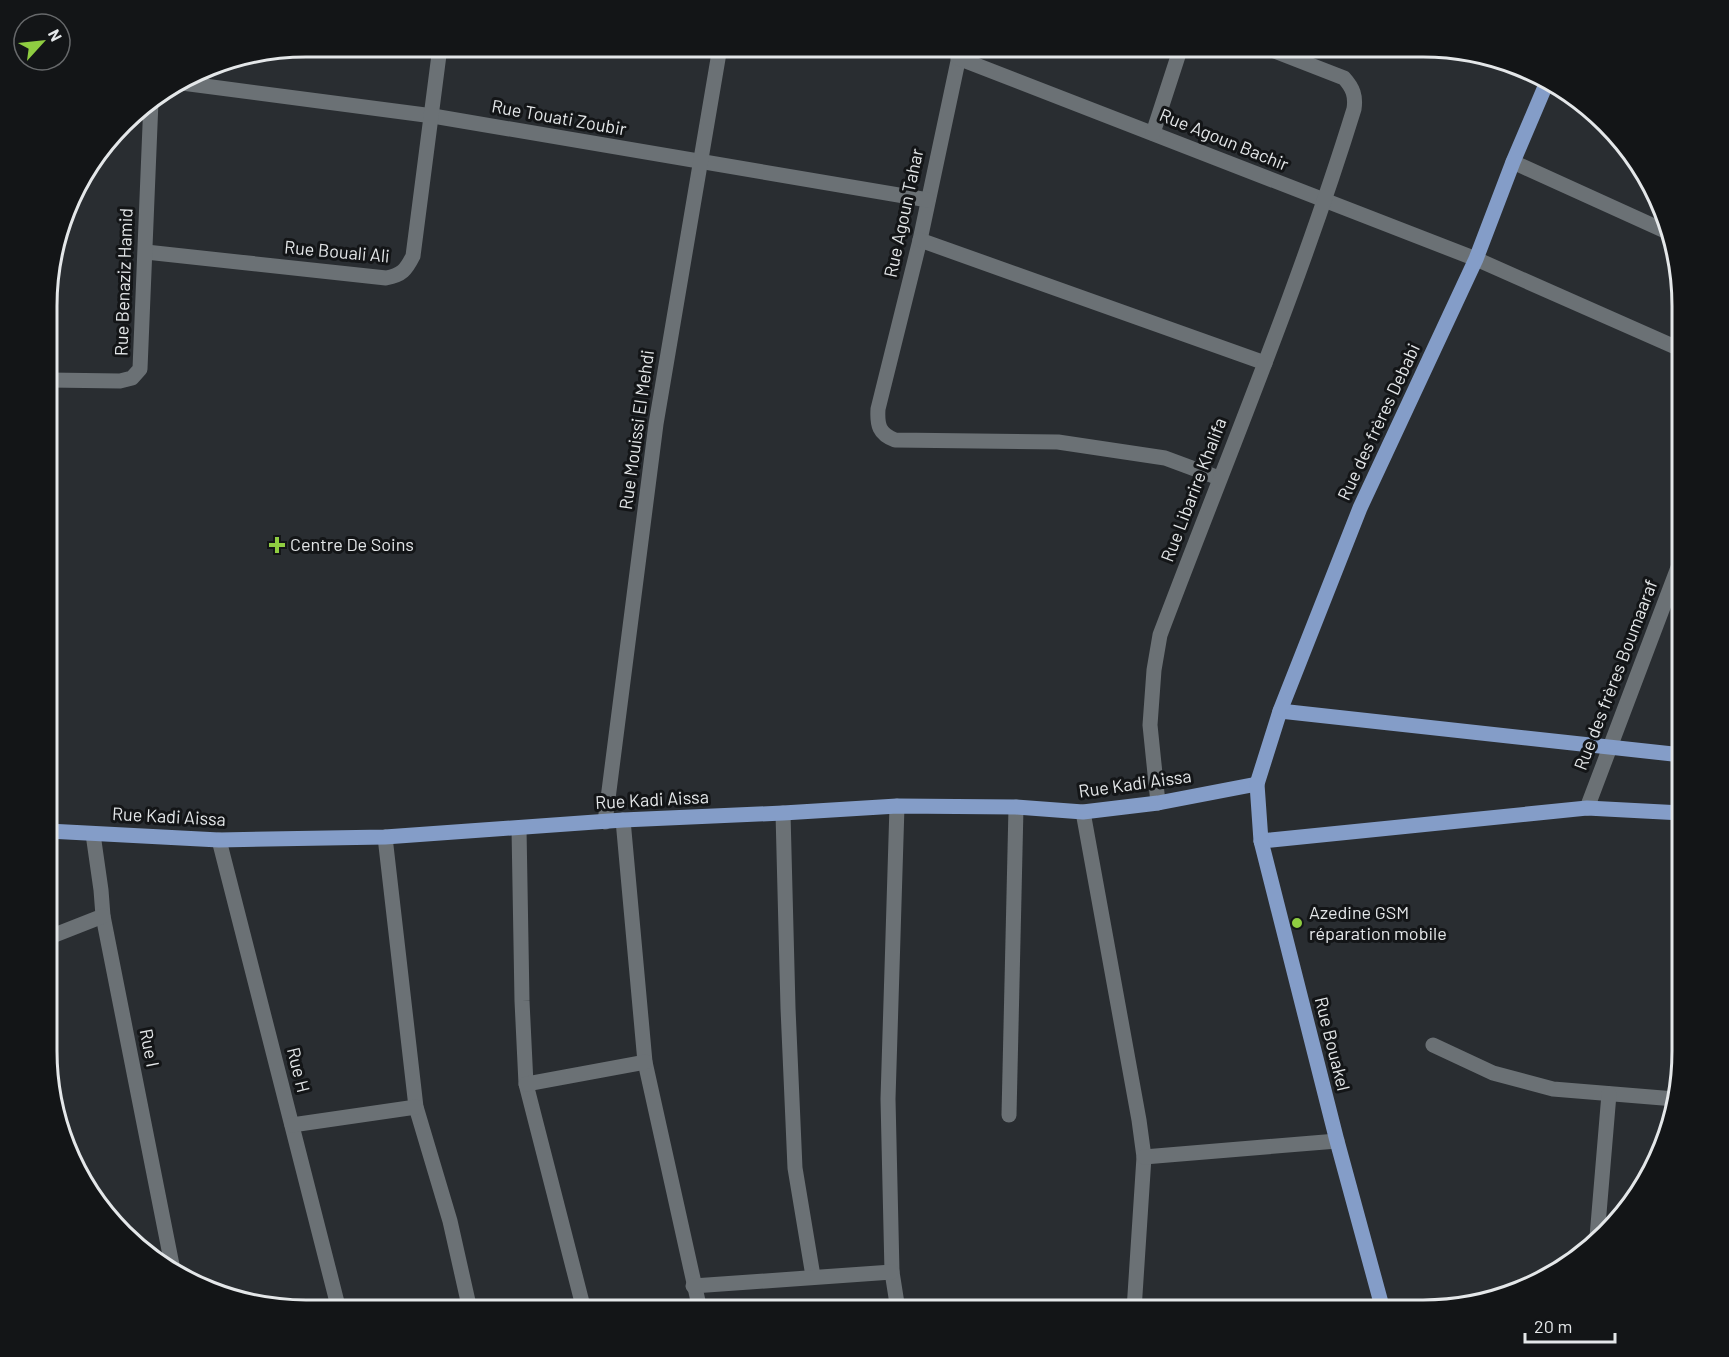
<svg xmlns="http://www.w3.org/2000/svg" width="1729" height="1357" viewBox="0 0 1729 1357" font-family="Barlow,sans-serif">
  <rect width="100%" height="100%" fill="#292d31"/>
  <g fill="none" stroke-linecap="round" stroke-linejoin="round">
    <g stroke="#6b7175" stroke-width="15">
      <path d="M961,47l-41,193 -42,169c-1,16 1,25 17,31l163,2 107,16 54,20"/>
      <polyline points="958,58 1476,259 1682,350"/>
      <polyline points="182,83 433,116 928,200"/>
      <polyline points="1153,133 1181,47"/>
      <polyline points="1513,162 1665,231"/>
      <polyline points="920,240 1265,363"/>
      <path d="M146,252l240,26c16,-3 20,-8 27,-22l27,-209"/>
      <polyline points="49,380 120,381 132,378 140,369 151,101"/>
      <path d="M1158,803l-8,-78 4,-55 6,-35c66,-175 139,-348 194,-526 2,-13 -1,-21 -10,-31l-80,-31"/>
      <polyline points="897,806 888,1099 892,1272 898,1310"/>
      <polyline points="1587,808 1682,557"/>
      <polyline points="1083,812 1139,1120 1144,1157 1134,1310"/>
      <polyline points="783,813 788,1008 795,1168 813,1276"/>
      <polyline points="623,820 645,1062 700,1310"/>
      <polyline points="605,822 656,424 720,47"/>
      <polyline points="519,828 522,1001 526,1084 584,1310"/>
      <polyline points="93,834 101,890 103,916 173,1270"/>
      <polyline points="385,837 416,1107 450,1221 470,1310"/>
      <polyline points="219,840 339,1310"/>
      <polyline points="47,938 103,916"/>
      <polyline points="1433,1045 1493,1073 1553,1089 1675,1099"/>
      <polyline points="526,1084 645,1062"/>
      <polyline points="1009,1115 1016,807"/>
      <polyline points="292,1125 416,1107"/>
      <polyline points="1144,1157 1337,1141"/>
      <polyline points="1597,1237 1609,1094"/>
      <polyline points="693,1286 892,1272"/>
    </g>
    <g stroke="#849dc8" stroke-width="15">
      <polyline points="1280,711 1682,755"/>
      <polyline points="48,831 219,840 385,837 623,820 783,813 897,806 1016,807 1083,812 1158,803 1257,784"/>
      <polyline points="1261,841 1587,808 1682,813"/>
      <polyline points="1383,1310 1337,1141 1261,841 1257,784 1280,711 1360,508 1476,259 1513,162 1547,82"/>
    </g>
  </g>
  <g fill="#8fcd41" stroke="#131517" stroke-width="2">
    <path d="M274 536h6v6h6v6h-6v6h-6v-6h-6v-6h6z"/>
    <circle cx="1297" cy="923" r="6"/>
  </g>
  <g text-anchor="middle" stroke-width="6" stroke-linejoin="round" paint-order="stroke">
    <g font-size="18" fill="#e4e7e9" stroke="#131517">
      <text transform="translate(559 118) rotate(10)" y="6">Rue Touati Zoubir</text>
      <text transform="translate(1224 140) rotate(22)" y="6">Rue Agoun Bachir</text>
      <text transform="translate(904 213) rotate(-78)" y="6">Rue Agoun Tahar</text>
      <text transform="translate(337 252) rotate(5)" y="6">Rue Bouali Ali</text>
      <text transform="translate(124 282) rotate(-88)" y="6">Rue Benaziz Hamid</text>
      <text transform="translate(1379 422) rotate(-65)" y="6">Rue des frères Debabi</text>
      <text transform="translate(637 430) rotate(-82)" y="6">Rue Mouissi El Mehdi</text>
      <text transform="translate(1194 490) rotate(-69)" y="6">Rue Libarire Khalifa</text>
      <text transform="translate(1616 675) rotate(-69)" y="6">Rue des frères Boumaaraf</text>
      <text transform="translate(1135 784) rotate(-8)" y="6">Rue Kadi Aissa</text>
      <text transform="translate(652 800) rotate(-3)" y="6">Rue Kadi Aissa</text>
      <text transform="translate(169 817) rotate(3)" y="6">Rue Kadi Aissa</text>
      <text transform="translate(1332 1044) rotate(76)" y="6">Rue Bouakel</text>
      <text transform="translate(149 1048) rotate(79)" y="6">Rue I</text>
      <text transform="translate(298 1070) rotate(76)" y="6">Rue H</text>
    </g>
    <g font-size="18" fill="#e4e7e9" stroke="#131517" text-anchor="start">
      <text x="290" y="551">Centre De Soins</text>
      <text x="1309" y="919">Azedine GSM<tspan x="1309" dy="21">réparation mobile</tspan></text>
    </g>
  </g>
  <path d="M0 0H1729V1357H0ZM306 57H1423A249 249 0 0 1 1672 306V1051A249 249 0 0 1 1423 1300H306A249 249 0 0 1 57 1051V306A249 249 0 0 1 306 57Z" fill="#131517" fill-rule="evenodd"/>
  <path fill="none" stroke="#e4e7e9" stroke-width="3" d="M306 57H1423A249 249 0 0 1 1672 306V1051A249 249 0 0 1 1423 1300H306A249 249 0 0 1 57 1051V306A249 249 0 0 1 306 57Z"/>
  <g transform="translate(42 42) rotate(63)"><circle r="28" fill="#131517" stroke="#67696b" stroke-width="1.5"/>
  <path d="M0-4.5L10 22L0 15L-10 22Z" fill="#8fcd41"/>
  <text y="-9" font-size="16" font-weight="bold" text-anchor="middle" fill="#e4e7e9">N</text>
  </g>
  <path d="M1525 1333v9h90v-9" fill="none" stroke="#e4e7e9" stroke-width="3"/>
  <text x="1534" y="1333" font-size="18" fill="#e4e7e9" stroke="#131517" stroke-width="4.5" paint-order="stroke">20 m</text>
</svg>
